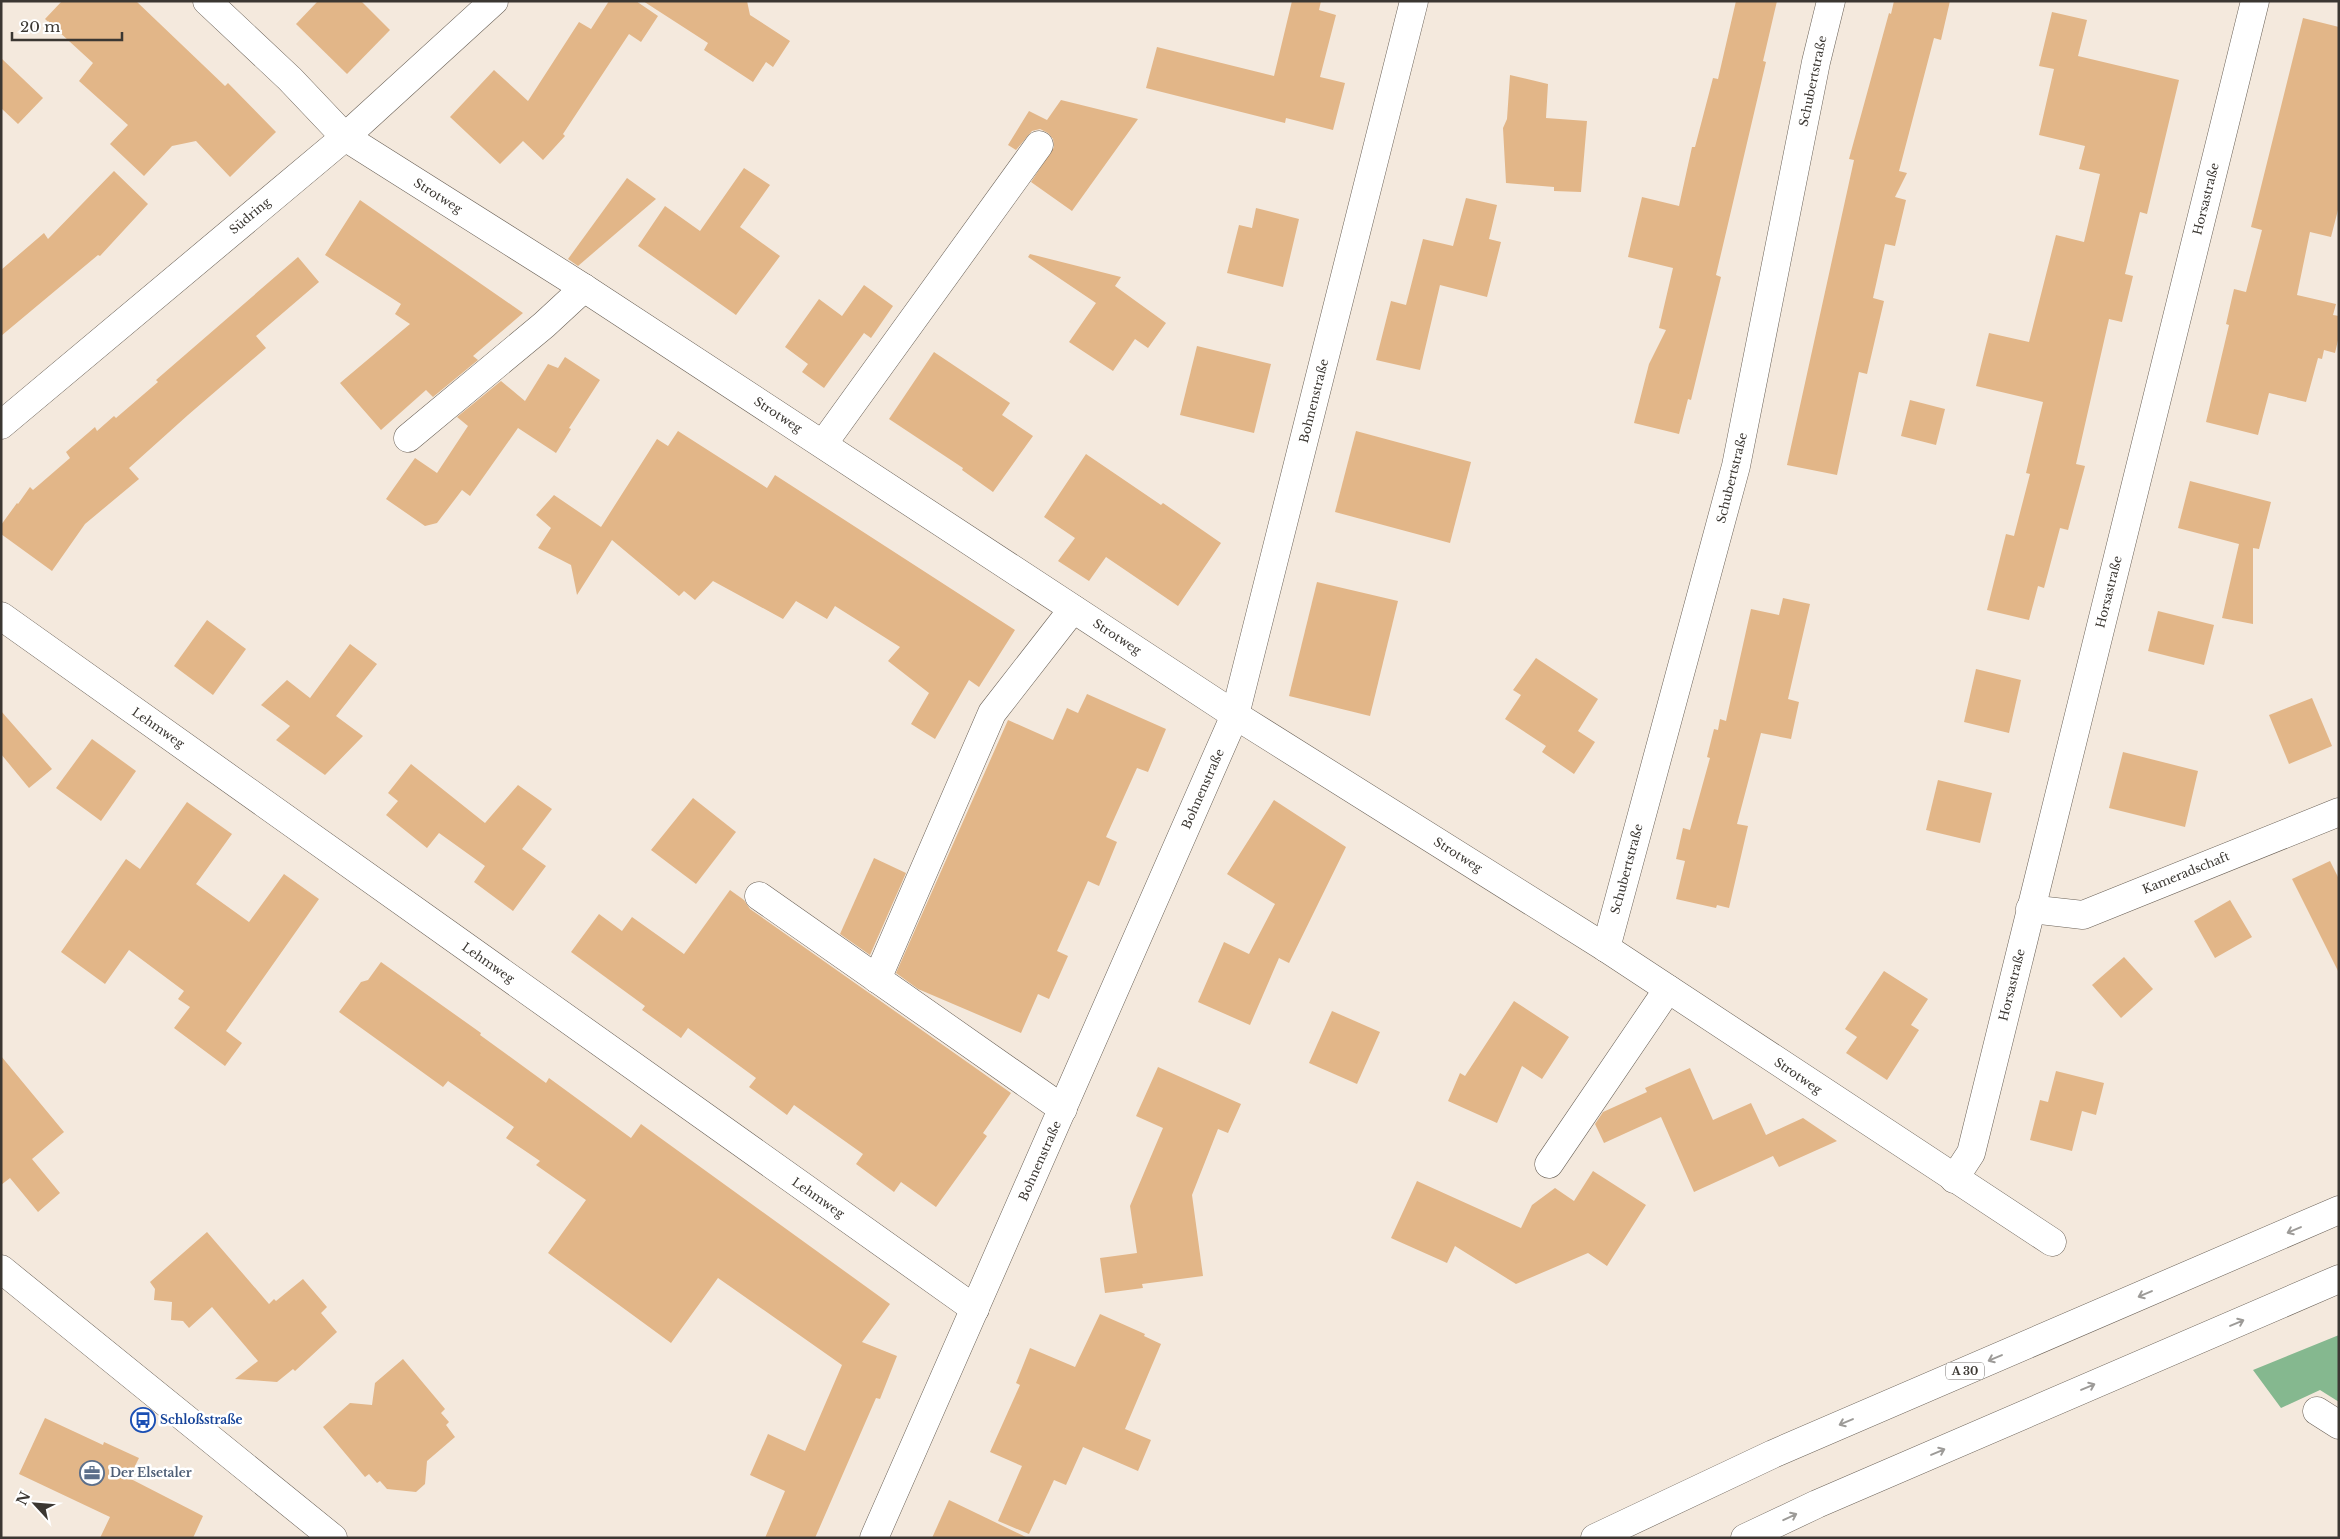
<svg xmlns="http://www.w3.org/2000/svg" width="2340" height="1539" viewBox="0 0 2340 1539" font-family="'Libre Baskerville',serif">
  <rect width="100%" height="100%" fill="#f4e9dd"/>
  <polygon fill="#85b88f" points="2339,1335 2339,1402 2320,1390 2281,1408 2253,1370"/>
  <g fill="#e2b688">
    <polygon points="62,1 136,1 225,86 228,83 276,132 230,177 196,141 172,146 144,176 110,144 128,125 79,81 93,63 45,19"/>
    <polygon points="318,1 361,1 390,30 347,74 296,24"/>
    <polygon points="609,1 636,1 658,16 641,42 629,34 563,134 565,136 543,160 523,141 500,164 450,117 494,70 528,101 579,22 591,29"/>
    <polygon points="643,1 747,1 750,15 790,41 773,67 766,62 753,82 704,50 708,43"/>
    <polygon points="1292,1 1321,1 1319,10 1336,15 1320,77 1345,83 1333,130 1286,118 1285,123 1146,88 1157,47 1274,76"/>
    <polygon points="1736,1 1777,1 1763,61 1766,62 1716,275 1721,277 1691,400 1688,399 1679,434 1634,423 1649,364 1666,330 1659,328 1673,268 1628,257 1642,197 1679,206 1692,147 1695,147 1713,78 1718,79"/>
    <polygon points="1894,1 1950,1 1941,40 1934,38 1899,171 1907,173 1895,197 1906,200 1895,246 1885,244 1873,298 1884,301 1867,374 1859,372 1837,475 1787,465 1854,160 1849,159 1889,13 1891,14"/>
    <polygon points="2052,12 2087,20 2078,56 2179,80 2147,214 2140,212 2125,274 2133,276 2122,322 2109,319 2076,464 2085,466 2068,530 2060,528 2044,588 2038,586 2029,620 1987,610 2006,534 2014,536 2030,474 2026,473 2043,402 1976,386 1989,333 2029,342 2056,235 2084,242 2100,174 2079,169 2085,146 2039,135 2054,69 2039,66"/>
    <polygon points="2303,18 2339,27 2339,206 2331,237 2310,232 2297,295 2336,304 2333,315 2339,316 2339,336 2335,353 2324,350 2322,359 2318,358 2306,402 2269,393 2258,435 2206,422 2229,325 2226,324 2234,289 2246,292 2262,230 2251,227"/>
    <polygon points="1,58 43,98 18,124 1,108"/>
    <polygon points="1510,75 1548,84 1546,118 1587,121 1581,192 1554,191 1554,187 1506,183 1503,128 1507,119"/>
    <polygon points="1061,100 1138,119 1072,211 1031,182 1054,147 1053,139 1048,133 1040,129 1032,131 1016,150 1008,145 1029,111 1047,120"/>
    <polygon points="744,168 770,185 740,227 780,256 736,315 638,246 665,206 700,231"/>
    <polygon points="114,171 148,204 100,256 98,255 1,336 1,270 44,233 48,239"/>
    <polygon points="627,178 656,199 578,266 568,259"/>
    <polygon points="1466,198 1497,205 1489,239 1501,242 1487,297 1440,285 1420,370 1376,360 1391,301 1406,305 1423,239 1453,246"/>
    <polygon points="360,200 523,313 473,356 478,360 433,397 426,390 381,430 340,383 410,324 395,314 401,304 325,255"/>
    <polygon points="1256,208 1299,219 1283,287 1227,273 1239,225 1252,228"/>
    <polygon points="1030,254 1121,277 1115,286 1166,323 1148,348 1135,339 1113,371 1069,342 1096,303 1028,257"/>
    <polygon points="298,257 319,282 256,336 266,348 188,415 129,468 139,479 85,524 52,571 1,534 1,525 17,503 18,504 30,487 33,490 70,458 66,452 95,427 97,431 114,416 116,418 158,382 156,380"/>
    <polygon points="864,285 893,306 871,338 864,333 824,388 802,372 808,364 785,347 819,299 842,316"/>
    <polygon points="1197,346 1271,364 1254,433 1180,415"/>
    <polygon points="934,352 1010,403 1002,415 1033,436 993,492 962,470 963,468 889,419"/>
    <polygon points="565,357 600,380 569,428 571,429 556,453 518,428 470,496 462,490 437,523 425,526 386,499 415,458 437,473 468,426 457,417 501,381 525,401 548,364 558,368"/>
    <polygon points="1910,400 1945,409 1936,445 1901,436"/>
    <polygon points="678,431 767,488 775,475 1015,630 979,687 969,680 935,739 911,724 929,693 888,661 900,647 835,606 827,619 796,601 783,619 713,581 695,600 684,591 679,596 612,540 577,595 571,565 538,548 551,528 536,515 554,495 601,527 657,439 668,446"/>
    <polygon points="1356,431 1471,462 1450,543 1335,512"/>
    <polygon points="1086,454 1161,505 1163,503 1221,543 1178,606 1106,557 1089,581 1058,561 1075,538 1044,517"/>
    <polygon points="2190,481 2271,502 2259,549 2253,548 2253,624 2222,618 2239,544 2178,528"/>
    <polygon points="1317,582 1398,601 1370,716 1289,696"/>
    <polygon points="1783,598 1810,604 1788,699 1799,702 1791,739 1761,733 1737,824 1748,826 1729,908 1717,905 1716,908 1676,899 1685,861 1676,859 1683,828 1690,830 1710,758 1707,757 1714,729 1718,730 1720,719 1726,721 1751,609 1779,615"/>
    <polygon points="2158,611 2214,625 2204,665 2148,651"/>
    <polygon points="207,620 246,649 213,695 174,666"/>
    <polygon points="350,644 377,664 336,716 363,736 325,775 276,740 290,726 261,705 287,680 310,698"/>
    <polygon points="1536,658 1598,699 1578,731 1595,742 1574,774 1542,752 1546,746 1505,719 1521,695 1513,690"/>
    <polygon points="1976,669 2021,680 2009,733 1964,722"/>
    <polygon points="1087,694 1166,729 1148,772 1137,768 1106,837 1117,842 1099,886 1088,881 1057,951 1068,956 1049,999 1038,994 1021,1033 918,989 896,973 1008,720 1053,740 1067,708 1078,713"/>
    <polygon points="2312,698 2332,746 2289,764 2269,715"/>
    <polygon points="1,711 52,769 29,788 1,754"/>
    <polygon points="92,739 136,771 101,821 56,788"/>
    <polygon points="2123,752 2198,771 2185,827 2109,808"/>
    <polygon points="411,764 485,823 518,785 552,809 522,849 546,866 513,911 474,882 485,866 439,833 427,848 386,815 398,801 388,793"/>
    <polygon points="1938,780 1992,793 1980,843 1926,830"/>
    <polygon points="693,798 736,832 696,884 651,850"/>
    <polygon points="1274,800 1346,847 1289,963 1279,958 1250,1025 1198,1002 1224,942 1249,954 1275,904 1227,874"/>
    <polygon points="187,802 232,834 196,884 249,922 284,874 319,899 226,1031 242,1043 225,1066 174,1028 190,1007 178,999 184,991 129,950 105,984 61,952 126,859 140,869"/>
    <polygon points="874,858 906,873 870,955 840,934"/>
    <polygon points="2330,861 2339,879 2339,973 2292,879"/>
    <polygon points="730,890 744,900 750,909 1011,1093 983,1133 987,1136 936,1207 901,1182 894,1192 856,1164 863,1154 794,1105 787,1115 749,1087 756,1078 688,1028 681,1038 642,1010 645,1006 571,952 599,914 622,931 632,917 684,954"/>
    <polygon points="2230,900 2252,937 2215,958 2194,921"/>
    <polygon points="2124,957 2153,989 2121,1018 2092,985"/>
    <polygon points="381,962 481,1033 480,1035 546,1083 549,1078 631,1138 641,1124 890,1304 862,1342 897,1356 880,1399 876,1398 815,1538 765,1538 785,1491 750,1475 768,1434 805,1451 842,1365 718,1278 671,1343 548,1253 586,1200 536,1165 540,1161 506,1138 514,1127 448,1081 443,1087 339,1012 361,982 368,980"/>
    <polygon points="1884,971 1928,999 1911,1025 1919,1030 1887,1080 1846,1053 1857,1037 1845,1029"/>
    <polygon points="1514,1001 1569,1037 1542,1079 1522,1066 1497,1123 1448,1101 1460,1073 1465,1076"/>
    <polygon points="1332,1011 1380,1032 1357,1084 1309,1063"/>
    <polygon points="1,1056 64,1132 32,1159 60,1193 38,1212 10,1178 1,1185"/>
    <polygon points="1158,1067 1241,1104 1228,1133 1218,1129 1192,1195 1203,1276 1142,1284 1143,1288 1105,1293 1100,1258 1137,1253 1130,1206 1163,1128 1136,1116"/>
    <polygon points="1690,1068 1713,1120 1751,1103 1766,1135 1803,1118 1837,1141 1779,1167 1773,1156 1694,1192 1661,1117 1604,1143 1595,1124 1603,1112 1647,1092 1645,1088"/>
    <polygon points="2056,1071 2104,1083 2096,1115 2082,1111 2072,1151 2030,1140 2040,1100 2048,1102"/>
    <polygon points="1593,1171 1646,1205 1607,1266 1588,1253 1516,1284 1455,1246 1447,1263 1391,1238 1417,1181 1521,1228 1532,1205 1555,1188 1574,1201"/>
    <polygon points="207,1232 269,1304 274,1299 276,1301 303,1279 327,1307 321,1313 337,1332 295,1371 293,1369 277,1382 235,1379 258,1361 212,1307 189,1328 183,1321 171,1320 172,1302 154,1300 155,1289 150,1282"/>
    <polygon points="1100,1314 1145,1334 1144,1336 1161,1344 1125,1429 1151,1440 1138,1471 1083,1447 1066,1485 1054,1480 1029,1534 998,1521 1022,1466 990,1452 1020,1385 1016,1383 1030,1348 1075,1367"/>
    <polygon points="403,1359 445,1409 441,1413 449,1422 446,1425 455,1437 427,1461 425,1484 416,1492 387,1489 380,1481 377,1483 369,1474 365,1477 323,1427 350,1403 372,1405 375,1383"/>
    <polygon points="45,1418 103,1445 104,1442 139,1458 129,1478 203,1516 193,1538 100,1538 110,1517 19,1474"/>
    <polygon points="949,1500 1028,1538 932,1538"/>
  </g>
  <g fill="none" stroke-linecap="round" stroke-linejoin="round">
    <defs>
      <g id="minor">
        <polyline points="207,1 290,79 345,137 584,288 1235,715 1606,948 2052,1242"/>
        <polyline points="1,425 345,137 494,1"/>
        <polyline points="408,438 544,325 584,288"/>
        <polyline points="823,444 1039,145"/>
        <polyline points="1,616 975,1309"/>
        <polyline points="759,896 1063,1109"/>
        <polyline points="2030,909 2083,915 2339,812"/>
        <polyline points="1606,948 1736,466 1816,62 1831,1"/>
        <polyline points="877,979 992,713 1073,609"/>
        <polyline points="1549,1164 1668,989"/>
        <polyline points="1954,1179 1971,1153 2255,1"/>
        <polyline points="1,1269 333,1538"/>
        <polyline points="2317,1411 2339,1425"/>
        <polyline points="874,1538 1235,715 1414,1"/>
      </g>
      <g id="highway">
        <polyline points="1595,1538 1773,1454 2339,1210"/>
        <polyline points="1745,1538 1817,1504 2339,1279"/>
      </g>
    </defs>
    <use href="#minor" stroke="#6a6157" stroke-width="29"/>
    <use href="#highway" stroke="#6a6157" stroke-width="29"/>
    <use href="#minor" stroke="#fff" stroke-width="28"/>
    <use href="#highway" stroke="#fff" stroke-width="28"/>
  </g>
  <defs><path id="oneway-shaft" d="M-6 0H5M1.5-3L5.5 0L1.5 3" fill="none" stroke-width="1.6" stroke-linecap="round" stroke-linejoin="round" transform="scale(1.25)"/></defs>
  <g stroke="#9d9b98">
    <use href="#oneway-shaft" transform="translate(2294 1230) rotate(157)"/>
    <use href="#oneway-shaft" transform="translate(2145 1294) rotate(157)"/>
    <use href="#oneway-shaft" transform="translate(2237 1323) rotate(-23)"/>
    <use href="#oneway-shaft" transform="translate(1995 1358) rotate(157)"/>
    <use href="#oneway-shaft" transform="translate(2088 1387) rotate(-23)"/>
    <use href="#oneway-shaft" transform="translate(1846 1422) rotate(157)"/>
    <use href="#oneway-shaft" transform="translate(1938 1452) rotate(-23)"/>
    <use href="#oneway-shaft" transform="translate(1790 1517) rotate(-25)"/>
  </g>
  <defs>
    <symbol id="bus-ring" viewBox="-11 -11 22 22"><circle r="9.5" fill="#fff" stroke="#1a4fb4" stroke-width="1.5"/><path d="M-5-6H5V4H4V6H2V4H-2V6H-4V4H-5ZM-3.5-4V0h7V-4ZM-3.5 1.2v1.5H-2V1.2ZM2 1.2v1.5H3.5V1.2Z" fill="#1a4fb4"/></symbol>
    <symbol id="office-ring" viewBox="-11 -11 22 22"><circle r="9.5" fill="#fff" stroke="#5c6f8a" stroke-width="1.5"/><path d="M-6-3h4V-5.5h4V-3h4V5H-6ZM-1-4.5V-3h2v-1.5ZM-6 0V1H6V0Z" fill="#5c6f8a"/></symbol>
  </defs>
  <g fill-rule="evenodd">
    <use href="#bus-ring" x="129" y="1406" width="28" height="28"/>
    <use href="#office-ring" x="78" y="1459" width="28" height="28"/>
  </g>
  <g text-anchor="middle" stroke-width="5" stroke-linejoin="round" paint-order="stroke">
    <rect fill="#fff" stroke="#767370" stroke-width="1" x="1946" y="1362.5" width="38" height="17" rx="4"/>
    <g font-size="11" font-weight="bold" fill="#3b3732">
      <text x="1965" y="1375">A 30</text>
    </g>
    <g font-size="12" fill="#3b3732" stroke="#fff">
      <text transform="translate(1813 81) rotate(-78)" y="4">Schubertstraße</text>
      <text transform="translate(438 196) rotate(32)" y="4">Strotweg</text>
      <text transform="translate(2206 199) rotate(-76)" y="4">Horsastraße</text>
      <text transform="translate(250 216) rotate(-40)" y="4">Südring</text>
      <text transform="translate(1314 401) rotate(-76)" y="4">Bohnenstraße</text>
      <text transform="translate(778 415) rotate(33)" y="4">Strotweg</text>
      <text transform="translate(1732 478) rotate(-76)" y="4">Schubertstraße</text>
      <text transform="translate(2109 592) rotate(-76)" y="4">Horsastraße</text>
      <text transform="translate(1117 637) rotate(33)" y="4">Strotweg</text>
      <text transform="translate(158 728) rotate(35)" y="4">Lehmweg</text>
      <text transform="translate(1203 789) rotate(-66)" y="4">Bohnenstraße</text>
      <text transform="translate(1458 855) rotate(32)" y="4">Strotweg</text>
      <text transform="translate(1627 869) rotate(-75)" y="4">Schubertstraße</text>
      <text transform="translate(2186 873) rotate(-22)" y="4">Kameradschaft</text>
      <text transform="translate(488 963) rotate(35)" y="4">Lehmweg</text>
      <text transform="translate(2012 985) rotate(-76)" y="4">Horsastraße</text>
      <text transform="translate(1798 1076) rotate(34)" y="4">Strotweg</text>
      <text transform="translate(1040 1161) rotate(-66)" y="4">Bohnenstraße</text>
      <text transform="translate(818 1198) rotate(35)" y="4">Lehmweg</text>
    </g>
    <g font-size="12" font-weight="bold" fill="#164399" stroke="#fff" text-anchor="start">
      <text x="160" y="1424">Schloßstraße</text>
    </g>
    <g font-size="12" font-weight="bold" fill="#4e5e75" stroke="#fff" text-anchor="start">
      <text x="110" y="1477">Der Elsetaler</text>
    </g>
  </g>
  <rect width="2340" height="1539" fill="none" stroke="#3b3732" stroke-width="5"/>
  <g transform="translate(35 1504) rotate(296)" stroke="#ffffff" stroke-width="4" paint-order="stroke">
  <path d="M0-4L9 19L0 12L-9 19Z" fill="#3b3732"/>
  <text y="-8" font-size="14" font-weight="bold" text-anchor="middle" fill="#3b3732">N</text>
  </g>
  <path d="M12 32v8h110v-8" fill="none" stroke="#3b3732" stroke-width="2.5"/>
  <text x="20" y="32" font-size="15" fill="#3b3732" stroke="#ffffff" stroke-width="4" paint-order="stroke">20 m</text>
</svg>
